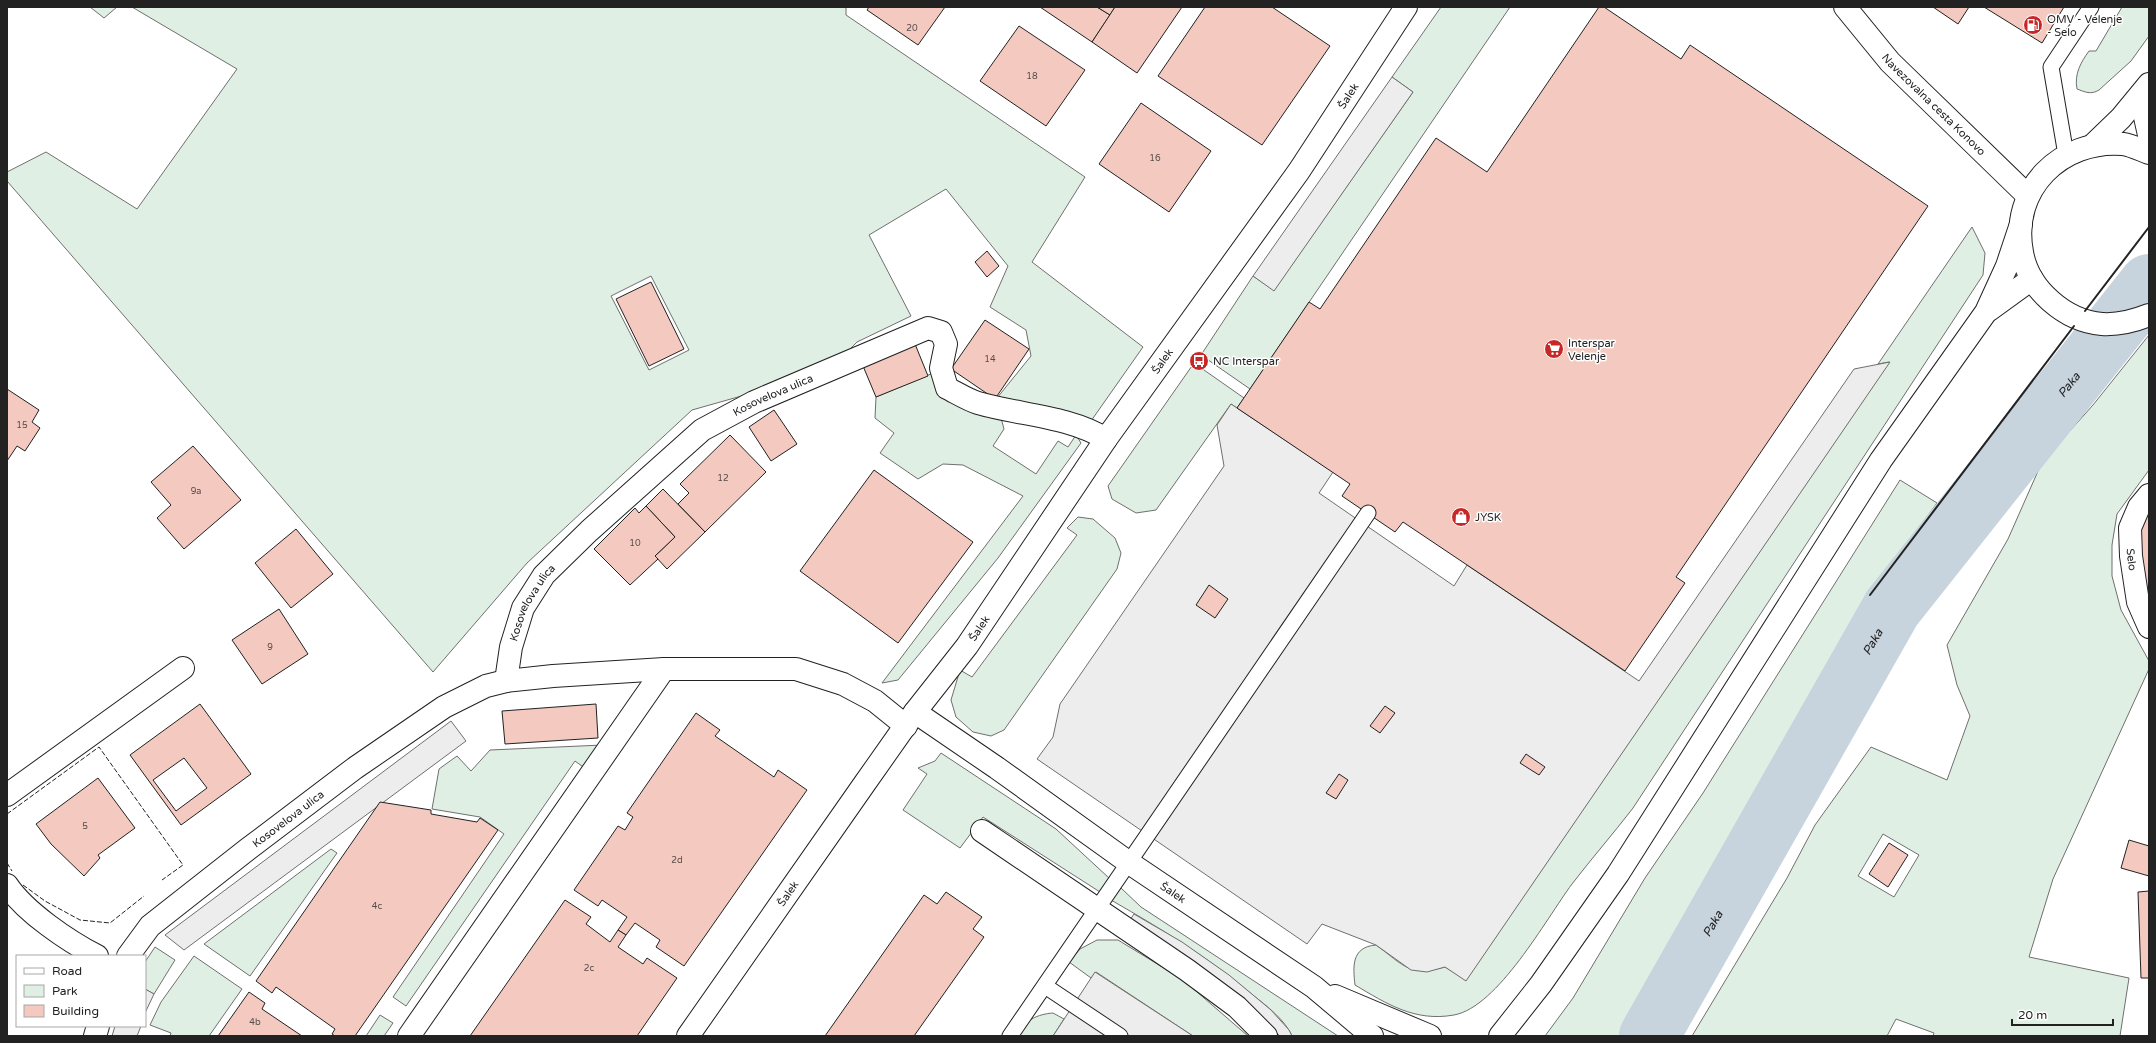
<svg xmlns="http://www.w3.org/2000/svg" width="2156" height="1043" viewBox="0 0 2156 1043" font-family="'Varela Round',sans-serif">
  <rect width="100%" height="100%" fill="#fff"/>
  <g fill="#e0efe3" stroke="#6f6f6f" fill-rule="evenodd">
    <polygon points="90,7 117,7 104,18"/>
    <path d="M132,7h714v8l239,162 -53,85 111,85 -52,74 -94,-23 34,-42 -5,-26 -36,-23 18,-41 -62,-77 -77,46 42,81 -54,26 -11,11 -94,40 -60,17 -165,153 -94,109 -426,-491v-9l39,-20 91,57 100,-140zM651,276l38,74 -40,20 -38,-74z"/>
    <polygon points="1441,7 1510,7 1250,389 1201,355 1253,276 1274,290 1413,92 1392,77"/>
    <path d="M2122,7h27v29l-18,25 -32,29c-8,5 -14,2 -22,-1 -3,-15 4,-27 12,-38h7z"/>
    <path d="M1972,227l13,26 -2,22 -350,533c-20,26 -41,50 -61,76 -26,35 -74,123 -118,131 -39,7 -67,-11 -99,-30 -2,-18 -4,-38 21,-40 28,20 32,32 69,22l21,13 423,-618 -11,2z"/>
    <path d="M2149,335v135l-32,44 -5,31v31l9,34 28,51v8l-96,210 -24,78 100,21 -9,58h-187l1,-3 -38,-14 -9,17h-195l95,-158 28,-53 56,-78 76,33 23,-64 -13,-31 -10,-40 61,-106 34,-77 51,-57zM1883,834l36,21 -25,42 -36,-21z"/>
    <polygon points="1194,363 1244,398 1237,408 1231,404 1156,510 1136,513 1112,499 1108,486"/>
    <polygon points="933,373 1001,418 1004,429 993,446 1036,474 1058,441 1068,447 1076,435 1081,443 998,558 898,680 882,683 1023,496 963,465 943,464 918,479 880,453 894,433 875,418 876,397"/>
    <polygon points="1900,480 1937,503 1870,595 1792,734 1672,970 1633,1036 1545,1036 1573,998 1645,878 1703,793"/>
    <polygon points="1078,517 1093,519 1115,538 1121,553 1117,569 1004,730 991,736 973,732 956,717 951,700 960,670 972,677 1077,535 1067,528"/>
    <polygon points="603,745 586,769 575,761 406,1006 393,997 504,834 480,817 432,809 439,769 457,756 471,771 490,750"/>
    <polygon points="941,753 1056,829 1109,878 1100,892 983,817 960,848 903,810 927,774 918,768 935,761"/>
    <polygon points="331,849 337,853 250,976 204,944"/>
    <path d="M1121,888l20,19 197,129h-46c-7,-16 -24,-29 -38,-40 -46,-39 -91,-66 -143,-96z"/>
    <polygon points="1097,940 1118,940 1182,979 1248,1036 1193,1036 1096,972 1091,978 1069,962 1080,949"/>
    <polygon points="155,947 175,960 154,994 145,989 145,962"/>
    <polygon points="194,956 242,989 209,1036 170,1036 171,1033 150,1025 161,1002"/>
    <path d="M1053,1013l11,6 -11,17h-33c2,-16 19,-22 33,-23z"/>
    <polygon points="380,1015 393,1023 384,1036 366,1036"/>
  </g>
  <g fill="#ededed" stroke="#6f6f6f">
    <polygon points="1392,77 1413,92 1274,291 1253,276"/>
    <polygon points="1890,362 1466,981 1445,967 1427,972 1411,970 1376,945 1322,924 1307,944 1037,759 1053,737 1060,704 1224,466 1217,425 1231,404 1333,472 1319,493 1454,586 1467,565 1639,681 1854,369"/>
    <polygon points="451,721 466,741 184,950 165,935"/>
    <polygon points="1134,914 1182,942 1229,975 1271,1010 1289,1030 1292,1036 1280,1036 1261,1018 1128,923"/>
    <polygon points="1095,972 1193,1036 1053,1036"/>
    <polygon points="145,989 154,994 145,1013"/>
    <polygon points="115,1026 141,1026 137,1036 112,1036"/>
  </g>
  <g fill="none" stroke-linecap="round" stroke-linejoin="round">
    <path stroke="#c7d3dd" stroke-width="60" id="s1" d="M1649,1036l243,-428 257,-324"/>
  </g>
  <g fill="#f3c9c0" stroke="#222" fill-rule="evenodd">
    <polygon points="869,7 945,7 918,45 867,10"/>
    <polygon points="1040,7 1097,7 1110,15 1092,42"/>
    <polygon points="1097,7 1115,7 1110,15"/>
    <polygon points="1115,7 1182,7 1137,73 1092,42"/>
    <polygon points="1205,7 1272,7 1330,46 1262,145 1158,76"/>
    <polygon points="1599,7 1604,7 1681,59 1690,45 1928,206 1676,577 1685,583 1625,671 1403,522 1395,532 1342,496 1350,484 1237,408 1309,302 1320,309 1436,138 1487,172"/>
    <polygon points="1933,7 1969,7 1958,24"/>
    <polygon points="1984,7 2064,7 2042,43"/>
    <polygon points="1019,26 1085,70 1046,126 980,81"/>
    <polygon points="1141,103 1211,151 1169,212 1099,164"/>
    <polygon points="987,251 999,266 987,277 975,262"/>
    <polygon points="651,282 684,349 649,366 616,299"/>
    <polygon points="985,320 1029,349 995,399 951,369"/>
    <polygon points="915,344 928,376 876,397 863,366"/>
    <polygon points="7,389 39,410 32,422 40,428 25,451 17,446 7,461"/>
    <polygon points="774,410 797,444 771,461 749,427"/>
    <polygon points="730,435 766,472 705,532 678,504 689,493 680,484"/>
    <polygon points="193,446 241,500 184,549 157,518 171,505 151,482"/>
    <polygon points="874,470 973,542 898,643 800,571"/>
    <polygon points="663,489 705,532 667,569 655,556 675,537 646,506"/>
    <polygon points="646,506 675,537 655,556 658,559 630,585 594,549 635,508 639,513"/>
    <polygon points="2149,512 2149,587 2143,588 2139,513"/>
    <polygon points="296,529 333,574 291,608 255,563"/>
    <polygon points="1209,585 1228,599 1215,618 1196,605"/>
    <polygon points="279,609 308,654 262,684 232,640"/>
    <path d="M200,704l51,70 -70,51 -51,-70zM184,758l23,30 -31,23 -23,-31z"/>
    <polygon points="596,704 598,738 505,744 502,711"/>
    <polygon points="1385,706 1395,713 1380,733 1370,726"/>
    <polygon points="696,713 720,730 715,736 774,777 778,770 807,790 684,966 656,947 660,940 635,923 626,935 618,930 627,917 602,900 598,906 574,890 618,826 625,830 633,817 627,813"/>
    <polygon points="1526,754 1545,767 1539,775 1520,763"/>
    <polygon points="1339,774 1348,780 1336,799 1326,793"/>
    <polygon points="98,778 135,828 98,855 100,858 84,876 51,844 36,824"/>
    <polygon points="380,802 431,810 431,814 477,822 480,818 498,830 355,1036 335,1036 332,1034 335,1029 276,987 272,993 256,981"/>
    <polygon points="2129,840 2149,846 2149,876 2121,868"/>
    <polygon points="1889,843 1908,855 1888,887 1869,874"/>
    <polygon points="2149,891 2149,978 2141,978 2138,892"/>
    <polygon points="946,892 982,917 973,929 984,937 914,1036 825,1036 924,895 937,904"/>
    <polygon points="565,900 591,917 586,924 610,942 618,930 626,935 618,947 643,964 647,958 677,978 637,1036 470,1036"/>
    <polygon points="249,992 265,1003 262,1009 302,1036 218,1036"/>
  </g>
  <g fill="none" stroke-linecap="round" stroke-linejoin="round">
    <defs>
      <g id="service">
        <polyline points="2066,155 2051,67 2091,7"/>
        <polyline points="1045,986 1120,1036"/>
        <polyline points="1010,1036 1368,513"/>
      </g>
      <g id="minor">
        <path id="s2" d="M2149,495l-10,12 -9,21 1,28 7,46 11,25"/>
        <path id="s3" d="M506,681l5,-34 12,-39 21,-33 45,-44 113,-101 52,-28 174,-74 13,4 5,12 -5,24 6,20c10,5 21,12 31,15 41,12 91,13 128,36"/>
        <polyline points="7,795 183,668"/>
        <polyline points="982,831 1187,970 1237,1007 1266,1036"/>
        <path d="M7,885c18,27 61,56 90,71"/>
        <path id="s4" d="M128,956l22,-30 98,-77 107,-81 89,-61 42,-21 20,-5 47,-5 111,-7h132l47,15 32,17 31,25"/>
        <polyline points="95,1036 98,1026"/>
        <polyline points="409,1036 664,669"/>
        <path id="s5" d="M688,1036l177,-253 50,-71 52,-66 139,-207 193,-268 107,-164"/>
      </g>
      <g id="tertiary">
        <path id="s6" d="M915,712l82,56 131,94 186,125 58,49"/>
        <polyline points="1335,996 1430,1036"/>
      </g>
      <g id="secondary">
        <path id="s7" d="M1845,7l45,55 138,134"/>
      </g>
      <g id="primary">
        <polyline points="2149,107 2145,117 2149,135"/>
        <polyline points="2093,145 2121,118 2149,84"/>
        <path d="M2149,153c-8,-3 -18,-8 -26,-9 -62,-5 -113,45 -101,108 6,37 43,69 80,72 16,1 32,-3 47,-9"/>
        <polyline points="1989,310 2032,279"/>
        <polyline points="1500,1036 1541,984 1618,874 1881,460 1986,312 2007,266 2021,224"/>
      </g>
    </defs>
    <use href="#service" stroke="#222" stroke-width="17"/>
    <use href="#minor" stroke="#222" stroke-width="24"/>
    <use href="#tertiary" stroke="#222" stroke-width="24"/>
    <use href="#secondary" stroke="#222" stroke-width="24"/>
    <use href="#primary" stroke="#222" stroke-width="24"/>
    <use href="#service" stroke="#fff" stroke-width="15"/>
    <use href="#minor" stroke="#fff" stroke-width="22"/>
    <use href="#tertiary" stroke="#fff" stroke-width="22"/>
    <use href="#secondary" stroke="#fff" stroke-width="22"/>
    <use href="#primary" stroke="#fff" stroke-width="22"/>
    <g stroke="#222" stroke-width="1" stroke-dasharray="5 2" stroke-linecap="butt">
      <polyline points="7,814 99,747 183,865 162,880"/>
      <polyline points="7,863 12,871"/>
      <polyline points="23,885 45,901 80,920 110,923 144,896"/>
    </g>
    <g stroke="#222" stroke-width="2">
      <polyline points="2085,311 2149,227"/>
      <polyline points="1870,595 2074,326"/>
    </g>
  </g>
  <defs>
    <symbol id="fuel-disc" viewBox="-11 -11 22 22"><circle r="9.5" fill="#c62828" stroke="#fff"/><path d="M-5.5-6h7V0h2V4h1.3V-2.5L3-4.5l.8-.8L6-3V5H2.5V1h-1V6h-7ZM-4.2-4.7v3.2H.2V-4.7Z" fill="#fff"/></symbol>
    <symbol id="supermarket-disc" viewBox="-11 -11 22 22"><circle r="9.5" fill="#c62828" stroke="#fff"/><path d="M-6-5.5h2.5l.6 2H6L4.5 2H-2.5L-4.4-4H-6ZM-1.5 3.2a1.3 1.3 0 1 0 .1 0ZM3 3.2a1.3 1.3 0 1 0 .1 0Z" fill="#fff"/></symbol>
    <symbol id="bus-disc" viewBox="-11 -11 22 22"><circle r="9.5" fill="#c62828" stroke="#fff"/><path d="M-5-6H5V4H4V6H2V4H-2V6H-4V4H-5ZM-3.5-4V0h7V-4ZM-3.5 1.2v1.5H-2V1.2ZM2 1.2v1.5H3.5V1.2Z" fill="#fff"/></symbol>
    <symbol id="shop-disc" viewBox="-11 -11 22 22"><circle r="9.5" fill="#c62828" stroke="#fff"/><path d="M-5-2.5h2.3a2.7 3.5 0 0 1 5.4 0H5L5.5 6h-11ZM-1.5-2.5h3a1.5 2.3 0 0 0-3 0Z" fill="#fff"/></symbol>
  </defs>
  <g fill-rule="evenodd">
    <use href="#fuel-disc" x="2022" y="14" width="22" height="22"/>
    <use href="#supermarket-disc" x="1543" y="338" width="22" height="22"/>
    <use href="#bus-disc" x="1188" y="350" width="22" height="22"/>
    <use href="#shop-disc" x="1450" y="506" width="22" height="22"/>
  </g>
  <g text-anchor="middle" stroke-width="3" stroke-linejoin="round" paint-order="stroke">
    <g font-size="9" fill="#564c4a">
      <text x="912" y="31">20</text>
      <text x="1032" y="79">18</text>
      <text x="1155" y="161">16</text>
      <text x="990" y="362">14</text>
      <text x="22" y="428">15</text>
      <text x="723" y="481">12</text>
      <text x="196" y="494">9a</text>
      <text x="635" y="546">10</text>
      <text x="270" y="650">9</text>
      <text x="85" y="829">5</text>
      <text x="677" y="863">2d</text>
      <text x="377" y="909">4c</text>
      <text x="589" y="971">2c</text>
      <text x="255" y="1025">4b</text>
    </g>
    <g font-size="11" fill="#222" stroke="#fff" text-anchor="start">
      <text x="2047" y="23">OMV - Velenje<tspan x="2047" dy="13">- Selo</tspan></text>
      <text x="1568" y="347">Interspar<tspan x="1568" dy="13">Velenje</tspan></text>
      <text x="1213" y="365">NC Interspar</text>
      <text x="1475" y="521">JYSK</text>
    </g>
    <g font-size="11" fill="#222" stroke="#fff">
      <text dy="4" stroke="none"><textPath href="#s5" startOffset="1149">Šalek</textPath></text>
      <text dy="4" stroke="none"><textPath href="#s7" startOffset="132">Navezovalna cesta Konovo</textPath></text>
      <text dy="4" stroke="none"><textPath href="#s5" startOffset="825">Šalek</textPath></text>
      <text dy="4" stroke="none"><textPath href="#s3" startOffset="408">Kosovelova ulica</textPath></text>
      <text dy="4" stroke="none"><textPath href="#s2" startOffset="70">Selo</textPath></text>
      <text dy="4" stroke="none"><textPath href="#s3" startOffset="84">Kosovelova ulica</textPath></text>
      <text dy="4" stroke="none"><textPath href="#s5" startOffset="501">Šalek</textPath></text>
      <text dy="4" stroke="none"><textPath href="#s4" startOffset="212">Kosovelova ulica</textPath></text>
      <text dy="4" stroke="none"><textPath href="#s6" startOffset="315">Šalek</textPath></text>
      <text dy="4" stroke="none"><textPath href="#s5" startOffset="174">Šalek</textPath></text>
    </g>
    <g font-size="12" font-style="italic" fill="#222" stroke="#fff">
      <text dy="4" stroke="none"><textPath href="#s1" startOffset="777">Paka</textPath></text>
      <text dy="4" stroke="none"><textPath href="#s1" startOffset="453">Paka</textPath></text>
      <text dy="4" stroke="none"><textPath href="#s1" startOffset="129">Paka</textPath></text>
    </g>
  </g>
  <rect width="2156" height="1043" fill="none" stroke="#222222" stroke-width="16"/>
  <rect x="16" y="955" width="130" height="72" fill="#ffffff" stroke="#a7a7a7"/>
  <rect x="24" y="968" width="20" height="6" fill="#ffffff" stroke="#a7a7a7"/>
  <text x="52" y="975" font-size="12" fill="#222222">Road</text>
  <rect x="24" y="985" width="20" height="12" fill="#e0efe3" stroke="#a7a7a7"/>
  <text x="52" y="995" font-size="12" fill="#222222">Park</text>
  <rect x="24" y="1005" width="20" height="12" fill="#f3c9c0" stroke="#a7a7a7"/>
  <text x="52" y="1015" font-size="12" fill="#222222">Building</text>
  <path d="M2012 1019v6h101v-6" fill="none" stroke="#222222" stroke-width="2"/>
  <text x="2018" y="1019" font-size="12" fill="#222222" stroke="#ffffff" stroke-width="3" paint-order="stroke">20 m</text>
</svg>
